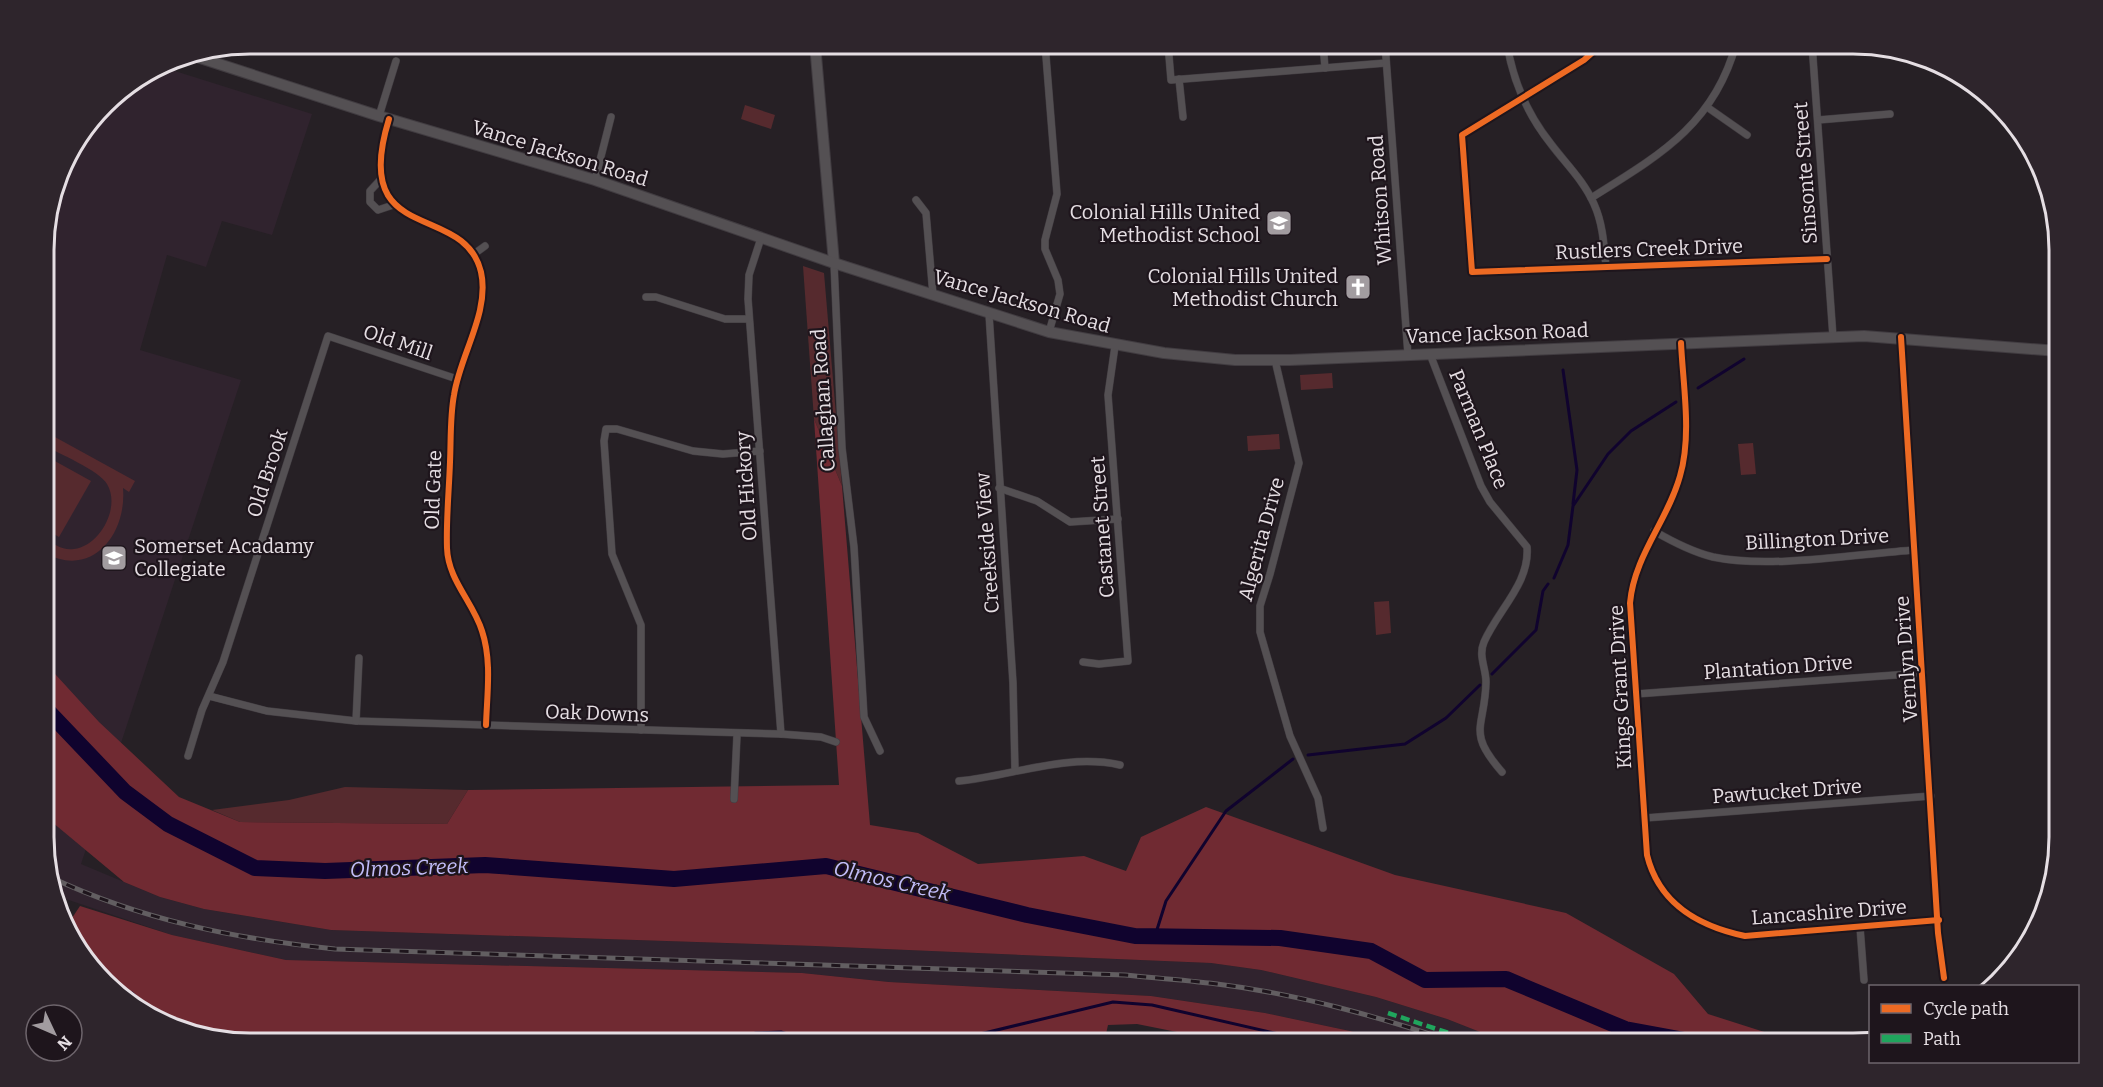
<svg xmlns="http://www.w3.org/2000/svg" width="2103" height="1087" viewBox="0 0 2103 1087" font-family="Bitter,serif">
  <rect width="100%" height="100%" fill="#262025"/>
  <polygon fill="#30232e" points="159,66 312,114 272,235 222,221 206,267 167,255 140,350 241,380 81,864 160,897 204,909 331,930 815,946 1211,963 1261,970 1376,997 1447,1019 1508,1043 1387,1043 1350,1031 1265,1013 1151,996 889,982 802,973 286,960 172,935 57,896 45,864 44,236 65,158 114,95"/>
  <g fill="#562a2e">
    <polygon points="745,105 775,115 771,129 741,119"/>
    <polygon points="803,266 824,273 842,486 814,419"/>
    <polygon points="1332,373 1333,388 1301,390 1300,375"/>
    <path d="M44,431l91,50 -6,11 -6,-4c4,46 -31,91 -78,65v-14c9,5 18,12 29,10 26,-3 47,-42 33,-65 -8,-14 -48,-30 -63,-39z"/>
    <polygon points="1279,434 1280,449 1248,451 1247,436"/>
    <polygon points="1753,443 1756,474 1741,475 1738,444"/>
    <polygon points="44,455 91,481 59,537 45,529"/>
    <polygon points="1389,601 1391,633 1376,635 1374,602"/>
    <polygon points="345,787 468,790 447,824 240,822 212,810 289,800"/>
  </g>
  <g fill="#702a32">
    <polygon points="814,419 842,486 870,825 918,833 978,864 1084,856 1126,871 1141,837 1206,807 1395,875 1566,913 1674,974 1708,1014 1799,1043 1508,1043 1447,1019 1376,997 1261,970 1211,963 815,946 331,930 204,909 160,897 124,882 52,822 50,786 45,772 45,663 99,722 179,797 240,822 447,824 468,790 839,785"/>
    <polygon points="80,906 172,935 286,960 802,973 889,982 1151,996 1265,1013 1350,1031 1387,1043 1232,1043 1137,1024 1108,1025 1104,1043 250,1043 158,1022 78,952 68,924"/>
  </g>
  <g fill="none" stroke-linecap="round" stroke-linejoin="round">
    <g stroke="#10032e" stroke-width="3">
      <polyline points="1563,370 1577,470 1573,504"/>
      <polyline points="1698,388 1744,359"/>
      <polyline points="1554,578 1568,545 1573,506 1608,454 1631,431 1676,402"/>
      <polyline points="1492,674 1536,630 1543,591 1548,584"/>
      <polyline points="1308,755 1405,744 1446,718 1480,685"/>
      <polyline points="1155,936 1166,901 1226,811 1293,759"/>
      <polyline points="121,990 132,993 164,1023"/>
      <polyline points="256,1043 275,1034 321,1043"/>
      <polyline points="721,1043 756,1033 781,1032 805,1040 825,1038 841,1043"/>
      <polyline points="943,1043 1113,1002 1152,1005 1318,1043"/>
    </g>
    <polyline stroke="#10032e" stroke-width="16" points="45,708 125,792 168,824 255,868 325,871 485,865 674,879 826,866 1027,915 1135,936 1280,938 1371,951 1425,980 1506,979 1625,1029 1701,1043"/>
    <defs>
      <g id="minor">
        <polyline points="1045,44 1057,194 1045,240 1045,249 1058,280 1060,294 1049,332"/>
        <polyline points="1168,44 1171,80 1386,63"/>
        <polyline points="1323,44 1325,68"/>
        <polyline points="1385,44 1408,355"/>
        <path d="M1507,44c6,37 20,70 44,100 15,20 33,37 43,60 9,20 10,41 12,63"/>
        <polyline points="1602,44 1584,60 1462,135 1472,272 1827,259"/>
        <polyline points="1812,44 1833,337"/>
        <polyline points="1179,79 1183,117"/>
        <polyline points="1707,107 1747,135"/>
        <polyline points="379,116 396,61"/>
        <path d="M389,119c-40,129 75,81 92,153 9,40 -21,83 -27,123 -4,21 -3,45 -4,67 -1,29 -4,58 -3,86 1,32 26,54 35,83 10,30 5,63 4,94"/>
        <polyline points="1818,120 1890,114"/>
        <polyline points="382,178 370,191 370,202 378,210 396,204"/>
        <polyline points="595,180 611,117"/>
        <path d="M1591,198c67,-42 123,-73 145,-154"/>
        <polyline points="916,200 926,213 933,295"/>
        <polyline points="761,238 749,275 748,299 781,734"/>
        <polyline points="474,254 485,246"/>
        <polyline points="834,263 842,448 854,547 864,717 880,751"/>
        <polyline points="646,297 656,297 725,319 749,319"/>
        <polyline points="989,314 1013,683 1015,770"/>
        <polyline points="1901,337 1938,933 1944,978"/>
        <path d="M1681,343c2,42 11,92 -1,133 -12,44 -46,80 -50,127l17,252c12,49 51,71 98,81l194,-16"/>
        <path d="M1430,354l51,132 9,16 37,45c3,36 -29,63 -43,95 -6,14 2,26 2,40 -1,46 -20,49 16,90"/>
        <polyline points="1275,360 1299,463 1270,574 1260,606 1260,632 1290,736 1318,798 1323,828"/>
        <polyline points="999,488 1037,501 1070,522 1118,519"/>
        <path d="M1654,531c19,11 38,21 59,26 57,12 143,-3 202,-7"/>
        <polyline points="1083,662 1099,664 1128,661 1108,395 1115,346"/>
        <polyline points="1636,694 1923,673"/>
        <polyline points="209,696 267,711 356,721 781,734 821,737 836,742"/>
        <polyline points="356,721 359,658"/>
        <polyline points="641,730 641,625 612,554 604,441 606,429 617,429 693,451 723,454 760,451"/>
        <polyline points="188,756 202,710 223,662 328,336 457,379"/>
        <path d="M959,781c53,-5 107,-28 161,-16"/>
        <polyline points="734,799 737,735"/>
        <polyline points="1645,818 1931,796"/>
        <polyline points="1860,927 1864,980"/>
      </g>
      <g id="secondary">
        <polyline points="815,44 834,263"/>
        <polyline points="191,55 379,116 595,180 834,263 1049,332 1164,353 1235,360 1290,360 1864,336 2058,351"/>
      </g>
    </defs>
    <use href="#minor" stroke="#413c41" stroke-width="8"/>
    <use href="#secondary" stroke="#413c41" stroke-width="12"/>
    <use href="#minor" stroke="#545053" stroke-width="7"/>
    <use href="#secondary" stroke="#545053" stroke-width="10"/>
    <defs>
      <path id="rail" d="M50,877c91,43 186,62 285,72l790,26c31,3 61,5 92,9 82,10 162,33 240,59"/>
    </defs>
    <use href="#rail" stroke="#625e61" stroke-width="5"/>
    <use href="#rail" stroke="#1e151c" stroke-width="3" stroke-dasharray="9" stroke-linecap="butt"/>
    <polyline stroke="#20a55d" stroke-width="4.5" stroke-dasharray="9 4.5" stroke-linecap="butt" points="1388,1013 1479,1043"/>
    <defs>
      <g id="cycleway">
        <polyline points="1602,44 1584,60 1462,135 1472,272 1827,259"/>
        <path d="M389,119c-40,129 75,81 92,153 9,40 -21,83 -27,123 -4,21 -3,45 -4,67 -1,29 -4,58 -3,86 1,32 26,54 35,83 10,30 5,63 4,94"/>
        <polyline points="1901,337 1938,933 1944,978"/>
        <path d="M1681,343c2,42 11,92 -1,133 -12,44 -46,80 -50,127l17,252c12,49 51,71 98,81l194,-16"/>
      </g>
    </defs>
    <use href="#cycleway" stroke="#1e151c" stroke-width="10"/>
    <use href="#cycleway" stroke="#ed6a23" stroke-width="6"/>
  </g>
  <defs>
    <symbol id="school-square" viewBox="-11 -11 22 22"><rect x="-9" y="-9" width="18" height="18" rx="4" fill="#a29ca0" stroke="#1e151c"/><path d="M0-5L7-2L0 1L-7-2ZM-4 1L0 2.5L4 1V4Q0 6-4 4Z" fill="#fff"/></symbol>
    <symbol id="church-square" viewBox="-11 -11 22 22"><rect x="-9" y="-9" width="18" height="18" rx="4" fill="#a29ca0" stroke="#1e151c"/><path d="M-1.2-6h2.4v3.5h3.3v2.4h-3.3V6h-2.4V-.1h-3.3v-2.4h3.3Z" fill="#fff"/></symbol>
  </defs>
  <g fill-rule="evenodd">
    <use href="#school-square" x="1264" y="208" width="30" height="30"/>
    <use href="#church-square" x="1343" y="272" width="30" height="30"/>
    <use href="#school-square" x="99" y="543" width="30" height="30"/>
  </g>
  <g text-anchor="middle" stroke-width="4.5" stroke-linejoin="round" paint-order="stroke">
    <g font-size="20" fill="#e5dee3" stroke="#1e151c">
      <text transform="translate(560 153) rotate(17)" y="7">Vance Jackson Road</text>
      <text transform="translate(1805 173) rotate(-94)" y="7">Sinsonte Street</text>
      <text transform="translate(1380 200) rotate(-94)" y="7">Whitson Road</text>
      <text transform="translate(1649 249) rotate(-2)" y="7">Rustlers Creek Drive</text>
      <text transform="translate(1022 301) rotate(16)" y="7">Vance Jackson Road</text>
      <text transform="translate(1497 333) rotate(-2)" y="7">Vance Jackson Road</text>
      <text transform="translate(398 342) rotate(19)" y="7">Old Mill</text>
      <text transform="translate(823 400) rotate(-94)" y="7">Callaghan Road</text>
      <text transform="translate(1479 429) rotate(68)" y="7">Parman Place</text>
      <text transform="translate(267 473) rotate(-72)" y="7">Old Brook</text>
      <text transform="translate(746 486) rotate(-94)" y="7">Old Hickory</text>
      <text transform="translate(433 490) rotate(-88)" y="7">Old Gate</text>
      <text transform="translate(1102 527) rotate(-94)" y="7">Castanet Street</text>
      <text transform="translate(1261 539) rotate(-75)" y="7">Algerita Drive</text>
      <text transform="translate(1817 539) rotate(-3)" y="7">Billington Drive</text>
      <text transform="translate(987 543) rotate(-94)" y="7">Creekside View</text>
      <text transform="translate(1906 659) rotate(-94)" y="7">Vernlyn Drive</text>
      <text transform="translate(1778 667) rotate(-4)" y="7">Plantation Drive</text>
      <text transform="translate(1620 687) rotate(-93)" y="7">Kings Grant Drive</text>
      <text transform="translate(597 713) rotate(2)" y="7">Oak Downs</text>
      <text transform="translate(1787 791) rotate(-4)" y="7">Pawtucket Drive</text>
      <text transform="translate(1829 912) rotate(-4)" y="7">Lancashire Drive</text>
    </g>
    <g font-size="20" fill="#e5dee3" stroke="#1e151c" text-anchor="end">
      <text x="1260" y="219">Colonial Hills United<tspan x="1260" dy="23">Methodist School</tspan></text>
      <text x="1338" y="283">Colonial Hills United<tspan x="1338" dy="23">Methodist Church</tspan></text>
      <text x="134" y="553" text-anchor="start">Somerset Acadamy<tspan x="134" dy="23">Collegiate</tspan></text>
    </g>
    <g font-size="21" font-style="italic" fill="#c1bcf8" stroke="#1e151c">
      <text transform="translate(409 868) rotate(-2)" y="7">Olmos Creek</text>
      <text transform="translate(892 881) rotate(13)" y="7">Olmos Creek</text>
    </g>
  </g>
  <path d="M0 0H2103V1087H0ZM250 54H1853A196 196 0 0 1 2049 250V837A196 196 0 0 1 1853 1033H250A196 196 0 0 1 54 837V250A196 196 0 0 1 250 54Z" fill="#2e252c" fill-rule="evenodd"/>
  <path fill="none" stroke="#e5dee3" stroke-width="3" d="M250 54H1853A196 196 0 0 1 2049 250V837A196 196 0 0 1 1853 1033H250A196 196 0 0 1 54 837V250A196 196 0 0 1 250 54Z"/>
  <rect x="1869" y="985" width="210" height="78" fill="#1e151c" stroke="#6e656c" stroke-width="1.5"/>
  <rect x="1881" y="1004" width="30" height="9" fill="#ed6a23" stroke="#6e656c" stroke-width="1.5"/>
  <text x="1923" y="1015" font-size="18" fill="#e5dee3">Cycle path</text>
  <rect x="1881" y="1034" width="30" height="9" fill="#20a55d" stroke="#6e656c" stroke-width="1.5"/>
  <text x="1923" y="1045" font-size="18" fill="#e5dee3">Path</text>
  <g transform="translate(54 1033) rotate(134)"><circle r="28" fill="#1e151c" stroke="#6e656c" stroke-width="1.5"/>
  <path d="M0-4.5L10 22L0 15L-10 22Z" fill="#a29ca0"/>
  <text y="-9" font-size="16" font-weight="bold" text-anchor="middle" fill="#e5dee3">N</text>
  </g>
</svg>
